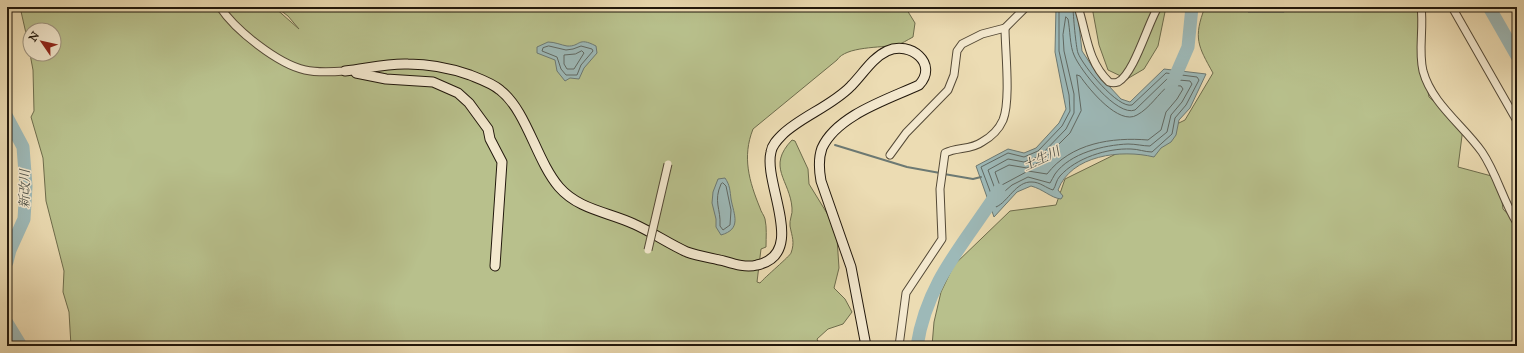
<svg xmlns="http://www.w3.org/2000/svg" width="1524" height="353" viewBox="0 0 1524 353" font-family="'IM FELL Great Primer','Noto Serif JP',serif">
  <rect width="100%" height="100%" fill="#ecdcb3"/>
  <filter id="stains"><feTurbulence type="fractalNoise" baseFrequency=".005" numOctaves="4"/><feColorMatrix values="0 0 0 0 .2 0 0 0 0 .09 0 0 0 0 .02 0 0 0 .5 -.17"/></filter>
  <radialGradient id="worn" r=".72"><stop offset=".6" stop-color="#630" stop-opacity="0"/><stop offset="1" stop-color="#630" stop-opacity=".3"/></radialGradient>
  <g fill="#b8c08c" stroke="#6d6c4c">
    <path d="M20,7h254l25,22 -11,-13 -12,-9h632l-1,3 8,13 -2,14c-6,3 -11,7 -17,8 -15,3 -50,1 -59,15l-84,69c-11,28 -4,52 7,79 1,4 4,7 5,11 2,9 1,18 1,28l-5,2 -4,33 3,1c5,-6 30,-27 31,-30 4,-11 1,-16 -1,-27 -1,-6 3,-12 2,-18 -2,-28 -26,-41 0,-68l3,1 13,28 1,15 24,39 4,15 2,30 -5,20 11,11 7,13 -9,12 -15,5 -11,10 3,7h-749l-2,-34 -6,-20 1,-21 -18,-70 -3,-43 -12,-41 3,-6 -1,-41 -3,-16h24v-24h-24v21z"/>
    <polygon points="1092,7 1166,7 1158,46 1144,69 1127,79 1108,70 1099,45"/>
    <path d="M1205,7h214l2,51 8,39 34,31 -5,39 41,11 4,31 14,15v122h-585l2,-24 7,-30 13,-27 56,-54 46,-6 9,-26 120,-59 28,-47c-15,-27 -20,-35 -8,-66z"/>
  </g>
  <g fill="#9db9b8" stroke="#6c7973">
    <path d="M1056,7h21l5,44 14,21 25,27 9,3 34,-33 42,5 -16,34 -11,12 -3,15 -5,7 -10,6 -7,9c-33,-8 -83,-2 -96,33l5,6 -2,3c-10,-1 -18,-10 -30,-13l-14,6 -23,25 -18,-51 32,-17 16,4 12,-5 23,-25 7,-14 -11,-57z"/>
    <polygon points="1245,7 1290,7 1284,12 1248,12"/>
    <path d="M548,42c7,0 13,3 19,4 14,1 10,-10 29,0l1,7 -13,15 -5,11 -9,-1 -5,3 -8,-10 -2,-11 -18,-7v-6z"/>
    <path d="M725,178c5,7 5,13 6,21 3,16 11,30 -10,36l-5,-8v-8l-4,-16 1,-11 5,-13z"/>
  </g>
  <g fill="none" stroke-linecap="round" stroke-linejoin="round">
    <g stroke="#606862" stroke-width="1">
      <path d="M1059,7v44l10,44 1,16 -8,15 -24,25 -14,6 -16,-4 -27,14 15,40c12,-5 20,-26 36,-25 8,0 14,6 21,8 3,-4 3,-10 7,-14 16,-18 47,-28 71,-27 7,0 14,3 21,3l20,-18 3,-16 11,-13 13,-25 -2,-3 -31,-4 -34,32c-14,4 -49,-39 -54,-52 -2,-5 -5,-39 -5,-46"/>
      <path d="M1066,17l2,2c2,10 2,28 6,36 6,15 43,62 61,55l32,-31 23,2 2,3 -10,18 -11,13 -4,17 -17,14c-7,0 -14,-2 -22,-2 -24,1 -58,9 -73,30 -2,3 -3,6 -5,9l-22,-6 -16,8 -14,12 -10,-27 20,-11 16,3 16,-6 26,-27 8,-16v-19l-10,-43 -1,-16z"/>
      <polygon points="549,46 566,50 573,49 581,46 592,49 593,51 581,65 577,75 566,75 561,69 557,57 542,51 543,48"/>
      <polygon points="582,51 584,53 574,69 567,69 564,64 564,55 575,54"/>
      <path d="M1077,75l3,1c9,13 39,50 57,39 13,-7 21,-21 32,-30l12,1 2,3 -6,10 -11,13 -5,18 -13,10c-36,-3 -77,3 -101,34l-19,-3 -28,15 -5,-14 14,-7 18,3 15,-7 28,-28 11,-22z"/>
      <path d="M723,183l3,3 5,24 -1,15 -7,5 -3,-4c1,-18 -7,-24 1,-42z"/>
    </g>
    <g stroke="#6c7973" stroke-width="2">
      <polyline points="835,145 907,167 940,173"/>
      <polyline points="944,174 973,179 981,177"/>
    </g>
    <g stroke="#9db9b8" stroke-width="13">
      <polyline points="1489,7 1517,56"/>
      <polyline points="1171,86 1188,47 1192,7"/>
      <polyline points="7,117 23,147 26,186 24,219 10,250 7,262"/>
      <polyline points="7,323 21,346"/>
      <path d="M917,346c10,-65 48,-103 82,-156"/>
    </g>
    <defs>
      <g id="street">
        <path d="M220,7c15,23 58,57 85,63 13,3 27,2 40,1"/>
        <path d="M1078,7c9,27 9,54 31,75 3,1 6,1 9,0 16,-8 30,-59 40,-75"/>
        <path d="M1421,7c3,21 -3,43 2,64 9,33 40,54 59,81 15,22 21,49 35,71"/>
        <polyline points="1452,7 1517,121"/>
        <polyline points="890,155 906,133 948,90 954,75 957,51 962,44 982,34 1005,28 1026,7"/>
        <path d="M899,346l7,-53 36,-54 -2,-50 5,-36c12,-6 26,-3 37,-11 9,-5 17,-13 21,-22 8,-20 2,-70 2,-92"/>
      </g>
      <g id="secondary">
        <path d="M345,71c20,-2 42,-8 63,-7 21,0 42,4 62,11 10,4 22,8 30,15 27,21 36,70 59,97 20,23 50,25 75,37 18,8 35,20 53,28 11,4 25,6 37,9 10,3 22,7 33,4 51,-11 6,-81 14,-113 1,-7 6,-12 11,-17 18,-18 50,-29 69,-49 12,-12 21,-28 36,-35 23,-11 52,13 32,34 -30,14 -82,30 -97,63 -4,11 -3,22 -1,33l30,86 15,79"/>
        <polyline points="356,73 386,79 433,82 458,93 469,103 488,129 490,139 502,162 495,266"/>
      </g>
    </defs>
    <use href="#street" stroke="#544936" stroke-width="9"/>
    <use href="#secondary" stroke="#22180c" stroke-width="11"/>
    <use href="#street" stroke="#f3e8ce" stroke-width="7"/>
    <use href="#secondary" stroke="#f3e8ce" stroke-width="9"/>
    <defs>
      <polyline id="street-bridge" points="648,250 668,164"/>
    </defs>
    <use href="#street-bridge" stroke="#544936" stroke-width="9" stroke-linecap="butt"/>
    <use href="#street-bridge" stroke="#f3e8ce" stroke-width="7"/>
  </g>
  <g text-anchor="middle" stroke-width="3" stroke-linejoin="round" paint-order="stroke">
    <g font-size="13" font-style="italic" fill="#4d5048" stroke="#f3e8ce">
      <text transform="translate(1041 158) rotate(-25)" y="5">土生川</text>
      <text transform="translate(24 189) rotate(-89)" y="5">新改川</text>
    </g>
  </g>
  <rect width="1524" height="353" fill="none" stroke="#ecdcb3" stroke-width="24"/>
  <rect x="8" y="8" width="1508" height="337" fill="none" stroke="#22180c" stroke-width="2"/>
  <rect x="12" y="12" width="1500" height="329" fill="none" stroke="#22180c"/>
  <g transform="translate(42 42) rotate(304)"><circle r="19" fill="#f3e8ce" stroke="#9f9580"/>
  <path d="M0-3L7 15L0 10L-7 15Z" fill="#8f2418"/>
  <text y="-6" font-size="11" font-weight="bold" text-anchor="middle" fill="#22180c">N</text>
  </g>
  <rect width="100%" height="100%" filter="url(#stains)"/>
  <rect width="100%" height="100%" fill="url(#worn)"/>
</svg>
